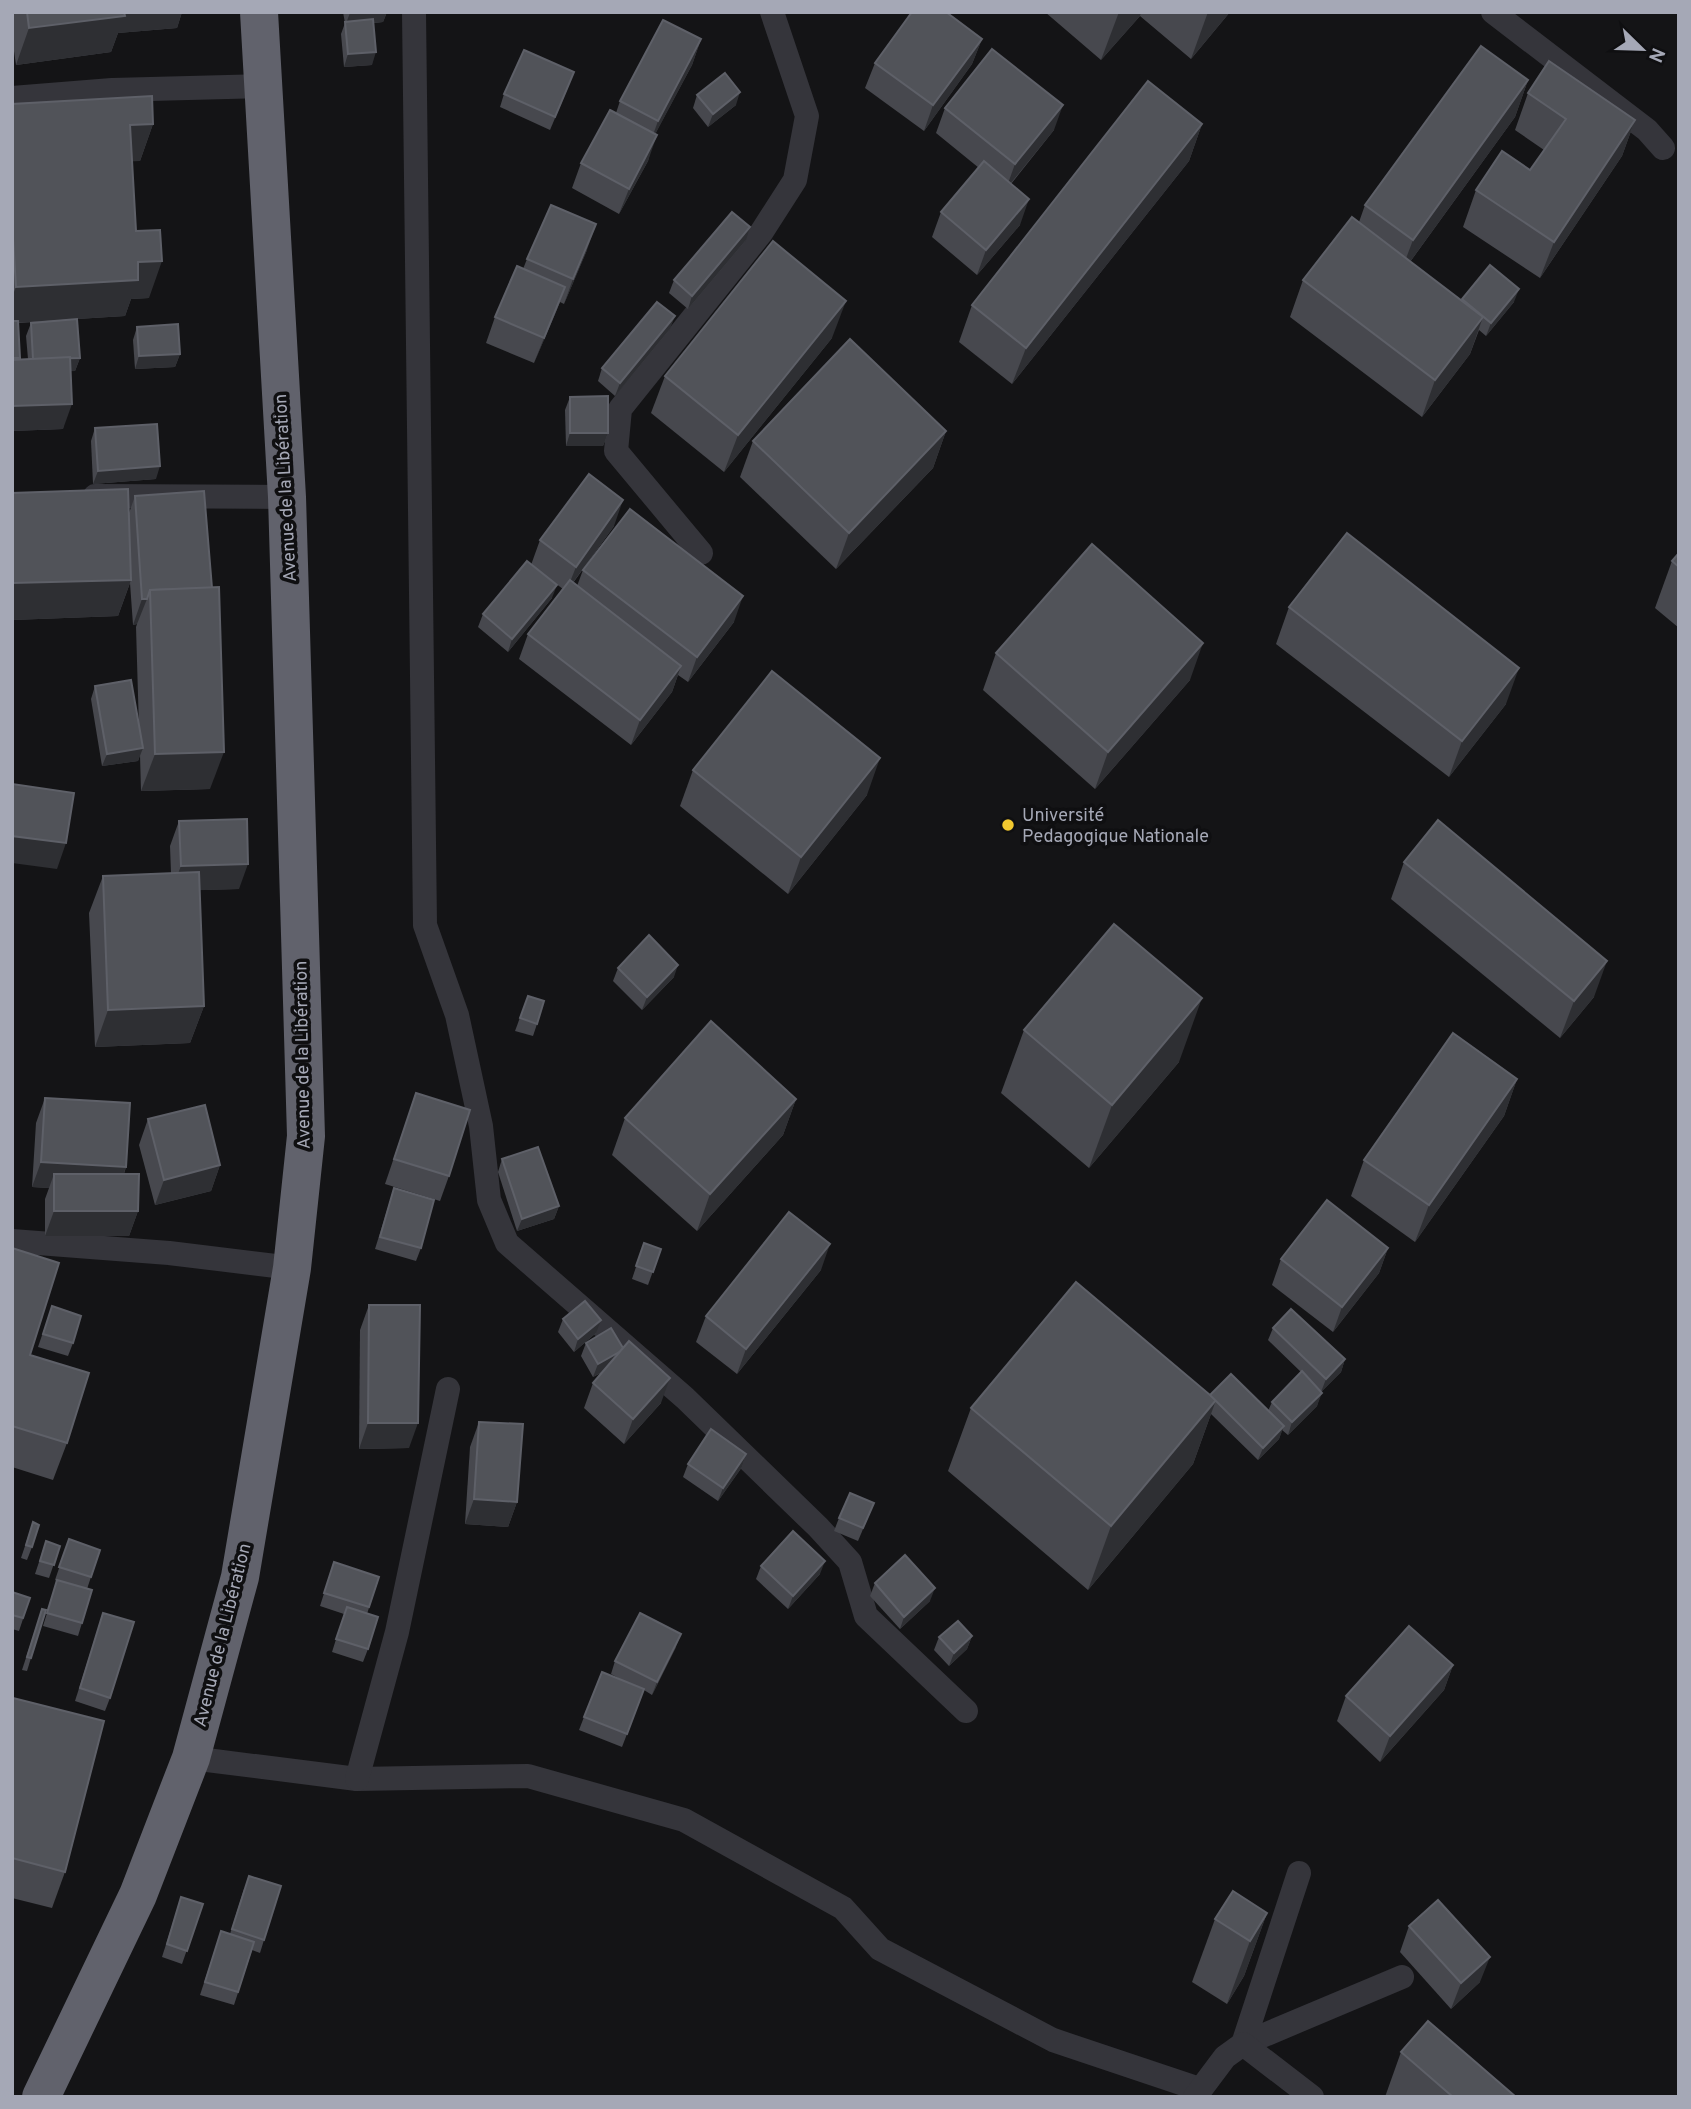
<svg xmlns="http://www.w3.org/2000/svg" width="1691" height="2109" viewBox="0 0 1691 2109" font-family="Overpass,sans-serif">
  <rect width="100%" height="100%" fill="#141416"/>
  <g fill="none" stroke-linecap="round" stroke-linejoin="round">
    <g stroke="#35353b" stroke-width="24">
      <polyline points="414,12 425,925 457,1015 481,1126 489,1200 507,1243 685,1398 818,1527 850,1562 866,1616 966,1711"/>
      <polyline points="1493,12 1647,130 1663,148"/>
      <polyline points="12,98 112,90 264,86"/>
      <polyline points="95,496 287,497"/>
      <polyline points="701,553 616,451 620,409 761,233 795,180 807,116 772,12"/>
      <polyline points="12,1241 169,1253 292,1268"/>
      <polyline points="191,1758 357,1779 528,1776 684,1820 843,1908 880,1949 1053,2040 1199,2089"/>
      <polyline points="357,1779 397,1632 448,1389"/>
      <polyline points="1299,1873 1243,2044 1402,1977"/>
      <polyline points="1195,2097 1225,2057 1243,2044 1312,2097"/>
    </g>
    <polyline stroke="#61626c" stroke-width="38" points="41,2097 138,1895 191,1758 240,1577 292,1268 306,1136 287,497 259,12"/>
  </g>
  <g fill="#47484e" fill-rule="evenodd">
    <polygon points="12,12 182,12 177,28 118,33 111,52 16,65 12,37"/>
    <polygon points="343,12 387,12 383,22 374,23 372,65 344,67 341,34 345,23"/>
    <polygon points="1045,12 1230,12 1191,59 1140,16 1101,60"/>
    <polygon points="701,39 692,65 655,134 648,161 619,214 572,188 581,163 616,113 620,101"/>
    <polygon points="982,39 972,64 924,131 865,88 875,63"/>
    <polygon points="1528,80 1515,117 1410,262 1461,300 1514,302 1486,336 1479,330 1470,354 1422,417 1290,317 1303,280 1359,222 1365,205"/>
    <polygon points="569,85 550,130 500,107 504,94"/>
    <polygon points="1528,93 1635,120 1622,156 1540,278 1463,227 1476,190 1530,170 1544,150 1515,130"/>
    <polygon points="697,95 736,105 708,127 693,108"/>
    <path d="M12,104l141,20 -13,37h-8l4,70 13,67 -18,1 -6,17 -48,3 3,39 -5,13h-4l-8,58 -51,2zM66,320l-35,3 -5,13 2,23h-8l-2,-36z"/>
    <polygon points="945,108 1054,130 1011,184 1020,225 977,275 932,237 941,212 979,168 936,133"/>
    <polygon points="1202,124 1189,161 1012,384 959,342 972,305"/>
    <polygon points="746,240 688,309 669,293 674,280"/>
    <polygon points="587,250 564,304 560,302 534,363 486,343 495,317 523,269 527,259"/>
    <polygon points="137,327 180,354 175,367 135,369 133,340"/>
    <polygon points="670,329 615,396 598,381 602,368"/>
    <polygon points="832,338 724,472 651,413 665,376"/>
    <polygon points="570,397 608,433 603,446 566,446 565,410"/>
    <polygon points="95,428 156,479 93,484 91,441"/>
    <polygon points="946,431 933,468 836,569 740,477 753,441"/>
    <polygon points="12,493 129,513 135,496 210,789 141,791 140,755 138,761 102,766 91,699 95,686 139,729 136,627 137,624 133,625 130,583 118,616 12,620"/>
    <polygon points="614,526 573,583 577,586 583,570 734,622 688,682 678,675 672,692 631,745 519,659 528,634 563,589 540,572 552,598 508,652 478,627 483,614 531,565 540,540"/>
    <polygon points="1679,553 1679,628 1655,608 1672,561"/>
    <polygon points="1289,607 1506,704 1449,777 1276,644"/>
    <polygon points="996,653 1190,680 1095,789 983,690"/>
    <polygon points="693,770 867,795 788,894 680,806"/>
    <polygon points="179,821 239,889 199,890 204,1006 190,1043 95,1047 89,913 103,876 171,873 170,846"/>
    <polygon points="1404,862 1594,997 1560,1038 1391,899"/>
    <polygon points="618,968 674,977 642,1010 613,981"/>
    <polygon points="528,996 537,1024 533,1036 515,1031"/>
    <polygon points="1024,1030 1179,1062 1089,1168 1001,1093"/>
    <polygon points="1517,1079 1504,1116 1415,1242 1351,1196 1364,1160"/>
    <polygon points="416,1093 449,1176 440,1201 385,1184"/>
    <polygon points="45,1098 126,1167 124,1174 138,1211 129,1236 45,1236 45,1199 49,1188 32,1187 36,1123"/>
    <polygon points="796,1099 783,1135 697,1231 612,1155 625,1118"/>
    <polygon points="148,1119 220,1165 211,1191 155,1205 139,1145"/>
    <polygon points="502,1159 559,1206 554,1219 517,1231 498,1172"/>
    <polygon points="394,1188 421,1248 416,1261 375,1249"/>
    <polygon points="644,1243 661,1249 648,1285 632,1279"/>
    <polygon points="12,1248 30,1355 67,1443 53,1480 12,1467"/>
    <polygon points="1388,1248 1379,1273 1333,1332 1272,1285 1281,1259"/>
    <polygon points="821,1270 737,1374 696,1342 706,1316"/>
    <polygon points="369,1305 409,1448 359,1449 360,1330"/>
    <polygon points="52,1306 73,1343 68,1356 38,1347"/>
    <polygon points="563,1319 596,1333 574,1352 558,1332"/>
    <polygon points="1273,1328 1345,1359 1341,1372 1321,1392 1317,1406 1288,1435 1282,1430 1279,1439 1258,1460 1211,1414 1193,1464 1088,1590 948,1471 971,1408 1210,1395 1268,1411 1272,1402 1301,1372 1268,1340"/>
    <polygon points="586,1343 623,1348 661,1403 624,1444 584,1408 593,1383 603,1372 593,1377 581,1356"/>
    <polygon points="479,1422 517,1502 508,1527 465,1524 470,1447"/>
    <polygon points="746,1454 742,1467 718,1501 683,1477 688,1464"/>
    <polygon points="874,1503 858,1541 834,1531 839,1518"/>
    <polygon points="33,1522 32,1547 27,1560 21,1558"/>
    <polygon points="69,1539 100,1550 87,1589 82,1623 78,1636 43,1626 57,1581 55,1580"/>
    <polygon points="46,1541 60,1546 49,1578 35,1574"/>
    <polygon points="334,1562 379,1577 367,1614 368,1649 363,1662 332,1652 344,1614 320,1606"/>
    <polygon points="761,1566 820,1574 788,1609 756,1579"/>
    <polygon points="875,1583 930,1601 900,1629 870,1596"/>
    <polygon points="12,1592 30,1598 19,1631 12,1629"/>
    <polygon points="42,1609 31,1658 27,1671 22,1670"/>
    <polygon points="103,1613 110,1698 105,1711 75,1701"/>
    <polygon points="972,1636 967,1649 949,1666 934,1650 939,1637"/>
    <polygon points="676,1647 652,1695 644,1690 622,1747 579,1730 584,1717 624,1681 611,1674 615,1661"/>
    <polygon points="1453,1665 1444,1690 1380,1762 1337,1721 1346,1696"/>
    <polygon points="12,1701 65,1872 52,1908 12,1898"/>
    <polygon points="244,1889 264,1940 260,1953 252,1950 234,2005 200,1995 221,1931 230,1934"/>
    <polygon points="181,1897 203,1904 182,1964 162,1957"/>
    <polygon points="1267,1913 1244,1976 1227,2004 1192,1982 1215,1919"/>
    <polygon points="1409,1926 1480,1982 1451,2009 1400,1952"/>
    <polygon points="1401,2052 1516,2097 1385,2097"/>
  </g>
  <g fill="#2e2f33">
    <polygon points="125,12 182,12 177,28 118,33 111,52 16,65 29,28 124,16"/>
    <polygon points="360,12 387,12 383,22 345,26 350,13"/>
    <polygon points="1119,12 1141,12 1140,16 1101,60"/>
    <polygon points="1208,12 1230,12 1191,59"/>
    <polygon points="701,39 692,65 649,146 658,121"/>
    <polygon points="982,39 972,64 924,131 933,105"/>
    <polygon points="376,52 372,65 344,67 348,54"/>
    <polygon points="1528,80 1515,117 1399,277 1413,240"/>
    <polygon points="740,92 736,105 708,127 713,114"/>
    <polygon points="1063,105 1054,130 1006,189 1015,164"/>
    <polygon points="1635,120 1622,156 1540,278 1554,242"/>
    <polygon points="153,124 140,161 117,162 130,125"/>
    <polygon points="1202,124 1189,161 1012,384 1026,348"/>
    <polygon points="657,135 648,161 619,214 629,189"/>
    <polygon points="1029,199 1020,225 977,275 986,250"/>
    <polygon points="596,224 587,250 564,304 573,279"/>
    <polygon points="750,227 746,240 688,309 692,296"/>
    <polygon points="162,261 149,298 131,299 125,316 12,323 12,297 16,287 138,262"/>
    <polygon points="565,287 556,312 534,363 544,338"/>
    <polygon points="1519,289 1514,302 1486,336 1491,323"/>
    <polygon points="846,301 832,338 724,472 738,435"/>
    <polygon points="675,316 670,329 615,396 620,383"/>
    <polygon points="1483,317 1470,354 1422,417 1435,380"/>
    <polygon points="180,354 175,367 135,369 139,356"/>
    <polygon points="80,358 75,371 29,374 34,361"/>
    <polygon points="72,404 63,429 12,431 12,406"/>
    <polygon points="946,431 933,468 836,569 849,533"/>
    <polygon points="570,433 608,433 603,446 566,446"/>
    <polygon points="160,466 156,479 93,484 98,471"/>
    <polygon points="623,500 614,526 566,592 576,567"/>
    <polygon points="131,580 118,616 12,620 12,583"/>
    <polygon points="557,585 552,598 508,652 512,639"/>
    <polygon points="743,596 734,622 688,682 697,657"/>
    <polygon points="142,599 147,599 137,624 133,625"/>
    <polygon points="1203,643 1190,680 1095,789 1108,752"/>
    <polygon points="681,666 672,692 631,745 640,720"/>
    <polygon points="1519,668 1506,704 1449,777 1462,741"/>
    <polygon points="143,748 138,761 102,766 107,754"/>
    <polygon points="224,752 210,789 141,791 155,754"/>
    <polygon points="880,758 867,795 788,894 801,857"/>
    <polygon points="12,836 66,843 57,869 12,863"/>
    <polygon points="248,864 239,889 171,891 181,866"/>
    <polygon points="1607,961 1594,997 1560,1038 1574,1001"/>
    <polygon points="678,965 674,977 642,1010 647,997"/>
    <polygon points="1202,998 1179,1062 1089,1168 1112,1105"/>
    <polygon points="204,1006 190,1043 95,1047 108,1010"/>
    <polygon points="1517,1079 1504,1116 1415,1242 1429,1205"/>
    <polygon points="796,1099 783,1135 697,1231 710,1194"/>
    <polygon points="41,1162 126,1167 117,1192 54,1174 49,1188 32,1187"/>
    <polygon points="220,1165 211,1191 155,1205 164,1180"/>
    <polygon points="559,1206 554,1219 517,1231 522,1219"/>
    <polygon points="54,1211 138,1211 129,1236 45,1236"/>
    <polygon points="830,1244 821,1270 737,1374 746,1349"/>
    <polygon points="1388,1248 1379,1273 1333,1332 1342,1307"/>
    <polygon points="601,1320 596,1333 574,1352 578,1339"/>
    <polygon points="624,1349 619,1362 593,1377 598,1364"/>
    <polygon points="1345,1359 1341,1372 1321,1392 1326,1379"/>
    <polygon points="670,1378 661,1403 624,1444 633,1419"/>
    <polygon points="1322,1393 1317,1406 1288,1435 1292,1422"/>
    <polygon points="1216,1400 1193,1464 1088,1590 1111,1526"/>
    <polygon points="368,1423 418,1423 409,1448 359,1449"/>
    <polygon points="1284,1426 1279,1439 1258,1460 1263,1448"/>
    <polygon points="746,1454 742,1467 718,1501 723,1488"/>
    <polygon points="474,1499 517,1502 508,1527 465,1524"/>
    <polygon points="825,1561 820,1574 788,1609 793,1596"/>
    <polygon points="935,1588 930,1601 900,1629 904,1617"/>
    <polygon points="681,1634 676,1647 652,1695 657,1682"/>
    <polygon points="972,1636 967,1649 949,1666 954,1653"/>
    <polygon points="1453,1665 1444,1690 1380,1762 1390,1736"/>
    <polygon points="1267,1913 1244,1976 1227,2004 1250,1941"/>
    <polygon points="1490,1957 1480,1982 1451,2009 1461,1983"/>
  </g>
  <g fill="#515359" stroke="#5e6068" stroke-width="2">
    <polygon points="27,12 124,12 125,16 29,28"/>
    <polygon points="912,12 946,12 982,39 933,105 875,63"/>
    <polygon points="373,19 376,52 348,54 345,22"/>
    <polygon points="663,20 701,39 658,121 620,101"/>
    <polygon points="1481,46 1528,80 1413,240 1365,205"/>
    <polygon points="992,49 1063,105 1015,164 945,108"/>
    <polygon points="524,50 574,72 555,117 504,94"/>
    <polygon points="1549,61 1635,120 1554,242 1476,190 1502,151 1530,170 1566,119 1528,93"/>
    <polygon points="725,73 740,92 713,114 697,95"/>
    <polygon points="1148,81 1202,124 1026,348 972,305"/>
    <polygon points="152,96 153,124 130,125 136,231 160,230 162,261 138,262 138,280 16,287 12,222 12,104"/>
    <polygon points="610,110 657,135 629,189 581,163"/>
    <polygon points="984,161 1029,199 986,250 941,212"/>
    <polygon points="551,205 596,224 573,279 527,259"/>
    <polygon points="732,212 750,227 692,296 674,280"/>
    <polygon points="1352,217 1483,317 1435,380 1303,280"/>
    <polygon points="773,241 846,301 738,435 665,376"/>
    <polygon points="1490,265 1519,289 1491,323 1462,299"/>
    <polygon points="517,266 565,287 544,338 495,317"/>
    <polygon points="657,302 675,316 620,383 602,368"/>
    <polygon points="77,319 80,358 33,359 31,323"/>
    <polygon points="12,321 18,321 20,358 12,358"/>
    <polygon points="178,324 180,354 139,356 137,327"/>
    <polygon points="850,339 946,431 849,533 753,441"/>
    <polygon points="70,357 72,404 12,406 12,360"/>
    <polygon points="608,396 608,433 570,433 570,397"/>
    <polygon points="157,424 160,466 98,471 95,428"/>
    <polygon points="589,474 623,500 576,567 540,540"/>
    <polygon points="128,489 131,580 12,583 12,493"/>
    <polygon points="204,491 212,588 150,590 147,599 142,599 135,496"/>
    <polygon points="630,509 743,596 697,657 583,570"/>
    <polygon points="1347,533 1519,668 1462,741 1289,607"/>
    <polygon points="1092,544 1203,643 1108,752 996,653"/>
    <polygon points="1679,553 1679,567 1672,561"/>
    <polygon points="527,561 557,585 512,639 483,614"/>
    <polygon points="570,580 681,666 640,720 528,634"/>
    <polygon points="219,587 224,752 155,754 150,590"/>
    <polygon points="772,671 880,758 801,857 693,770"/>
    <polygon points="131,680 143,748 107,754 95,686"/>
    <polygon points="12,784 74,793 66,843 12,836"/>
    <polygon points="247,819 248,864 181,866 179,821"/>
    <polygon points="1438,820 1607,961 1574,1001 1404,862"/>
    <polygon points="199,872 204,1006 108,1010 103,876"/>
    <polygon points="1114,924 1202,998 1112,1105 1024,1030"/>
    <polygon points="649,935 678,965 647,997 618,968"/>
    <polygon points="528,996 544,1001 537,1024 520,1018"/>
    <polygon points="711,1021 796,1099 710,1194 625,1118"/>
    <polygon points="1453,1033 1517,1079 1429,1205 1364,1160"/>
    <polygon points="416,1093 470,1110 449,1176 394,1159"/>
    <polygon points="45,1098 130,1103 126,1167 41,1162"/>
    <polygon points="205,1105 220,1165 164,1180 148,1119"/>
    <polygon points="538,1147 559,1206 522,1219 502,1159"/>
    <polygon points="54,1174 139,1174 138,1211 54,1211"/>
    <polygon points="394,1188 434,1200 421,1248 380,1237"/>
    <polygon points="1327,1200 1388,1248 1342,1307 1281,1259"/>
    <polygon points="789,1212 830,1244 746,1349 706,1316"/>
    <polygon points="644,1243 661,1249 653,1272 636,1266"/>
    <polygon points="12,1248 59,1263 30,1355 89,1373 67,1443 12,1426"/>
    <polygon points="1076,1282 1216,1400 1111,1526 971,1408"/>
    <polygon points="585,1301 601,1320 578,1339 563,1319"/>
    <polygon points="369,1305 420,1305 418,1423 368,1423"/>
    <polygon points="52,1306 81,1316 73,1343 43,1334"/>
    <polygon points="1291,1309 1345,1359 1326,1379 1273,1328"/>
    <polygon points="611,1328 623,1348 621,1351 598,1364 586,1343"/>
    <polygon points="629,1341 670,1378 633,1419 593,1383"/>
    <polygon points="1302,1371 1322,1393 1292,1422 1272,1402"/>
    <polygon points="1231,1374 1284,1426 1263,1448 1210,1395"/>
    <polygon points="479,1422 523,1424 517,1502 474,1499"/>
    <polygon points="711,1429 746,1454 723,1488 688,1464"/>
    <polygon points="850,1493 874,1503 863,1528 839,1518"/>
    <polygon points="33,1522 39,1525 32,1547 26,1545"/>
    <polygon points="793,1531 825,1561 793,1596 761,1566"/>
    <polygon points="69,1539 100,1550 91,1577 59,1567"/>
    <polygon points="46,1541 60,1546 54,1565 40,1561"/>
    <polygon points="905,1555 935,1588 904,1617 875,1583"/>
    <polygon points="334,1562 379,1577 369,1607 324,1593"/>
    <polygon points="57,1580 92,1590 82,1623 47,1613"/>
    <polygon points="12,1592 30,1598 23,1618 12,1615"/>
    <polygon points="347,1607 378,1617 368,1649 336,1639"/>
    <polygon points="42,1609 46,1610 31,1658 27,1657"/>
    <polygon points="103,1613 134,1622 110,1698 80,1688"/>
    <polygon points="640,1613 681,1634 657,1682 615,1661"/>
    <polygon points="958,1621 972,1636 954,1653 939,1637"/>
    <polygon points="1409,1626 1453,1665 1390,1736 1346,1696"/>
    <polygon points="602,1672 644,1689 627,1734 584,1717"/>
    <polygon points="13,1698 104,1721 65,1872 12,1858 12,1702"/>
    <polygon points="249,1876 281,1886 264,1940 232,1929"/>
    <polygon points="1233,1891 1267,1913 1250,1941 1215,1919"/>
    <polygon points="181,1897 203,1904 187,1951 167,1944"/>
    <polygon points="1438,1900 1490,1957 1461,1983 1409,1926"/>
    <polygon points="221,1931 254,1942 238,1992 205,1982"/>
    <polygon points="1428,2021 1516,2097 1453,2097 1401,2052"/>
  </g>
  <circle fill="#f2c82f" stroke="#0f0f11" stroke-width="2.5" cx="1008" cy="825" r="7"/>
  <g text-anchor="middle" stroke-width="7" stroke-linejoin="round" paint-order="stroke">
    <g font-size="18" fill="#a5a8b6" stroke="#0f0f11">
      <text transform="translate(285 488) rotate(-93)" y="6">Avenue de la Libération</text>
      <text transform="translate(302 1055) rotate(-91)" y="6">Avenue de la Libération</text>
      <text transform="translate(222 1635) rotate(-76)" y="6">Avenue de la Libération</text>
    </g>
    <g font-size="18" fill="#a5a8b6" stroke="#0f0f11" text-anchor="start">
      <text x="1022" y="821">Université<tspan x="1022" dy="21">Pedagogique Nationale</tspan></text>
    </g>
  </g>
  <rect width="1691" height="2109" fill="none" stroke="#a5a8b6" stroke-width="28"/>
  <g transform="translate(1642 49) rotate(113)" stroke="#0f0f11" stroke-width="5" paint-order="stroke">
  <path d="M0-5L12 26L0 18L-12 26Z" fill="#a5a8b6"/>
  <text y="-10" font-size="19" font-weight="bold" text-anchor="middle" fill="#a5a8b6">N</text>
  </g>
</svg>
